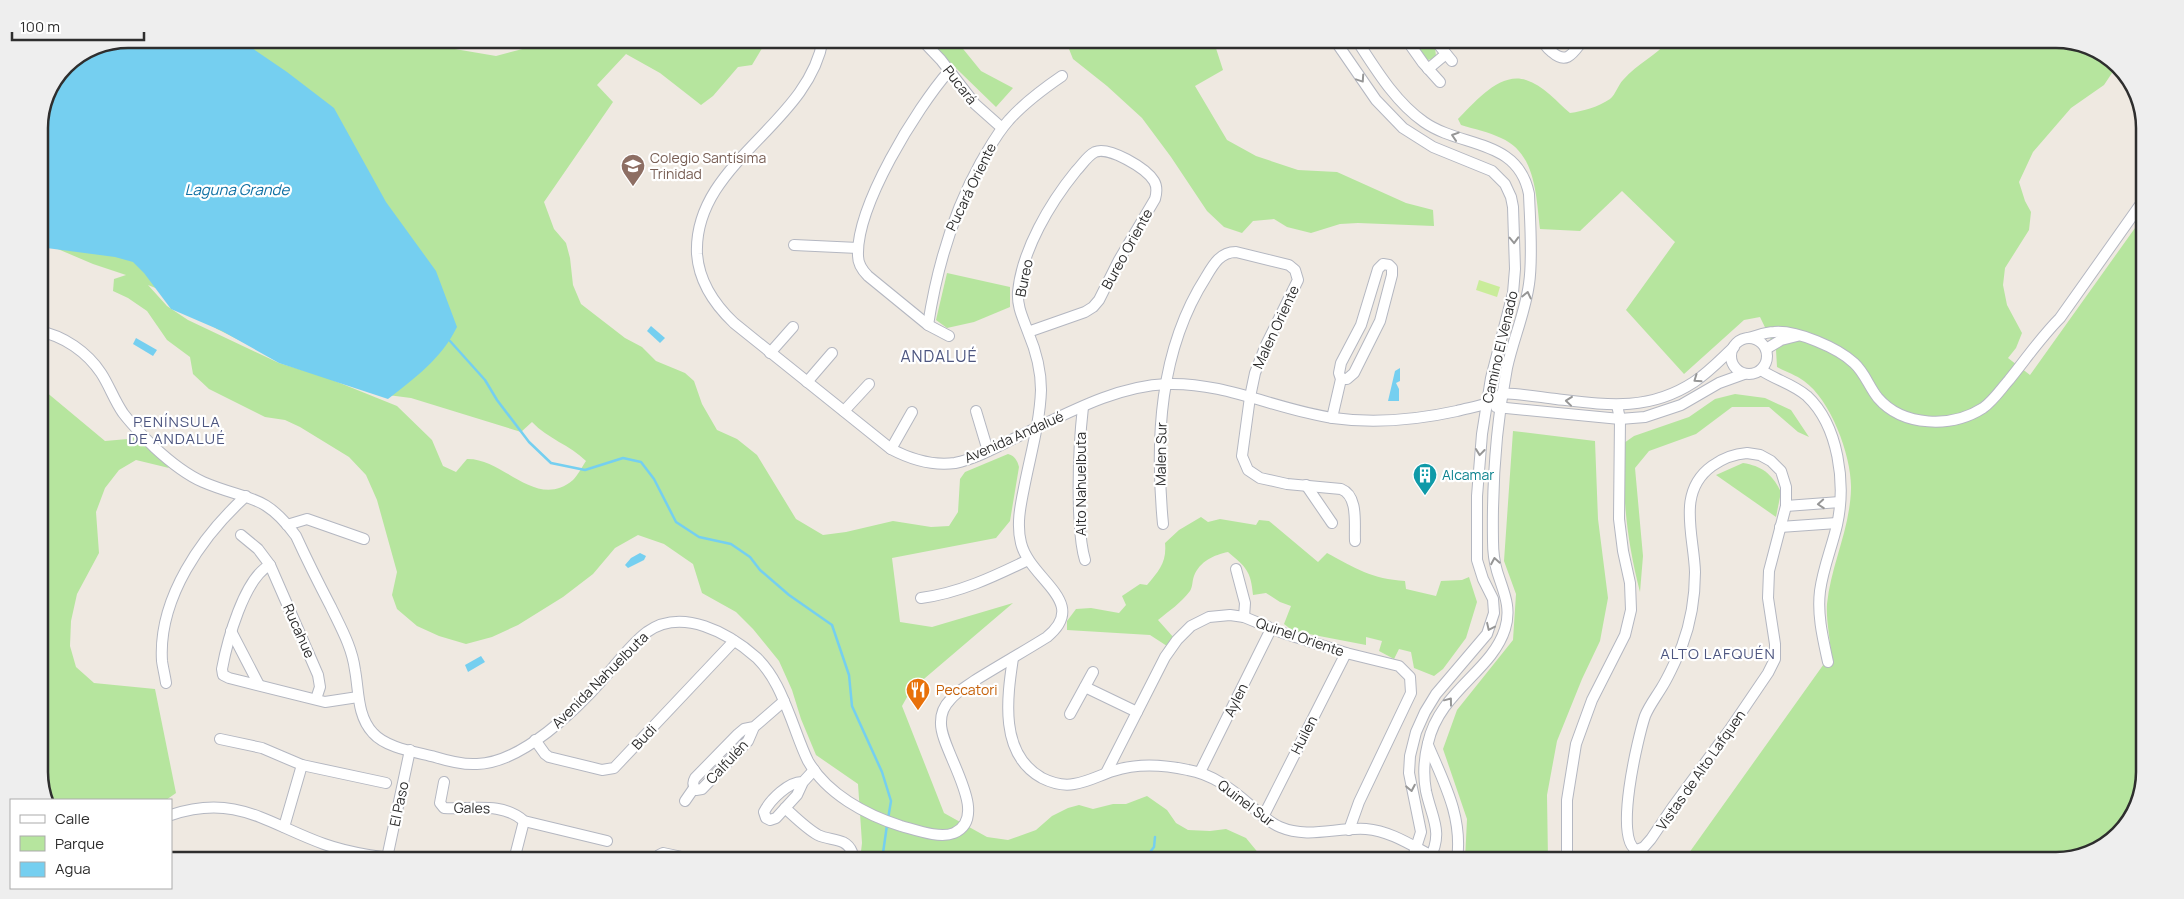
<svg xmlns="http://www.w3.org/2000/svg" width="2184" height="899" viewBox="0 0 2184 899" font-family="Manrope,sans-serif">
  <rect width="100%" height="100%" fill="#efe9e1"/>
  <g fill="#b6e59e" fill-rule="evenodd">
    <path d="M128,39h268l100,17 38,-10 5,-7h238l-13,6 -12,20 -14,2 -25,29 -12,9 -41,-32 -34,-19 -29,31 16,17 -69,100 10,27 12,14 4,15 3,27 8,19 44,34 17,9 14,14 29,12 9,8 8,23 15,26 20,9 20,16 39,64 27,16 23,-3 47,-11 38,6 18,-1 9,-14 2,-33 5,-7 43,-18c7,2 9,6 11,13l-9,54 -14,17 -104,20 8,64 32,5 81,-24 -102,87 -9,16 42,107 43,24 21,3 28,-10 16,-14 16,-8 11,-3 14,4 20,-5h13l21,-8 20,14 9,13 12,7 22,1 16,-2 20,9 14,17 20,4 24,-2 23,2 23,-2 17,-5 23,8h-530l2,-17 -4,-59 -42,-29 -15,-36 -9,-29 -13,-29 -26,-32 -17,-17 -34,-19 -9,-29 -29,-20 -26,-9 -23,13 -22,26 -30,23 -45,28 -26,12 -26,7 -27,-8 -22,-10 -20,-17 -5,-14 5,-23 -20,-72 -11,-25 -17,-18 -49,-30 -15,-7 -20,-3 -56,-28 -16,-15 -3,-17 -23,-17 -20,-29 -19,-13 -15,-7 1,-12 12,-4 -33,-11 -54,-23v-119l26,-57 29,-20zM148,285l10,4 59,40 54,27 101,37 39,5 110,34 11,-10c16,17 38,23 54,39 -4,6 -8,14 -13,19 -37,31 -69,-22 -106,-21l-11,13 -13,-6 -11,-26 -35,-34 -72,-29 -46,-14 -91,-43 -21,-14z"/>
    <polygon points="926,39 955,39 981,71 1013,88 996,107"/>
    <polygon points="1065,39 1213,39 1223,70 1195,86 1227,140 1256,156 1298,170 1337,172 1406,203 1433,210 1434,226 1358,223 1340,224 1311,233 1287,227 1274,219 1253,221 1242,233 1224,227 1207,211 1171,157 1142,118 1107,86 1073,59"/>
    <polygon points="1411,39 1429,39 1435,48 1436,56 1434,59 1427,60"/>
    <path d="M1670,39h386l34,6 25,21 -3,7 -8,12 -33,23 -38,44 -14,30 6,19 6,11 -2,18 -24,38 -2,17 4,20 15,28 -6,15 -8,10 22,17 115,-161v557l-6,34 -33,40 -50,15h-372l147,-206c-1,-16 -5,-34 -4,-50 4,-39 23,-75 24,-115 1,-32 -20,-89 -47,-108 -8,-6 -18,-9 -27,-14l-1,-17 -16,-33 -16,3 -60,54 -58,-64 49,-68 -53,-51 -42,40 -40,-2c-4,-33 -4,-76 -39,-91 -12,-6 -27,-9 -40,-13l-3,-6c16,-16 42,-48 68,-39 17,5 31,22 44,33 14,-2 28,-6 40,-14 6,-5 8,-14 13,-19 15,-17 33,-24 47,-41z"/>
    <polygon points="947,273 1010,287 1010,307 974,322 947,328 936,320"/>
    <polygon points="39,386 105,441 128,439 138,435 169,468 136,460 119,470 105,488 96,512 99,553 77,594 71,621 70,646 76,667 94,683 155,689 176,793 166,800 48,800 39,777"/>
    <path d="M1735,394l30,4 26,12 18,27 -11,-5 -29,-25h-37l-36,27 -47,17 -14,17 8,88 -3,36c-13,-50 -18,-97 -16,-149l10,-7 55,-19 26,-18z"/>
    <polygon points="1513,431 1595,441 1598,519 1608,598 1600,641 1582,679 1557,741 1547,795 1548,860 1465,860 1467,819 1443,749 1457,710 1513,640 1516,594 1504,561"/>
    <path d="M1743,463c19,3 29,11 38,29l-5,25 -60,-42z"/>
    <path d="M1201,517l7,5 12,-3 36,6 3,-5 10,1 49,41 9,-9c28,15 45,26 78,28l1,8 30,7 5,-15 21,-1 7,-3 8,25 -11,36 -23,31 -9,7 -20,-8 -3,-16 -12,-3 -5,10 -15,-8 3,-10 -16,-4v8l-73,-14 -9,-7 7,-18 -11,-4 -14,-9 -13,2c-2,-24 -7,-28 -25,-43 -14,3 -28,9 -34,24 -2,5 -1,10 -4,15 -9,12 -21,20 -32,29l16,18 -7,8 -17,-11 -83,-5v-9l9,-12 15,-1 28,5 7,-8 -4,-9 18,-12 7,1c12,-14 20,-23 18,-42l14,-13z"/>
  </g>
  <polygon fill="#c9ec9a" points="1479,280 1500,287 1497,297 1476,290"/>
  <g fill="#75cff0">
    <path d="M128,39h113l2,3 44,30 47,36 52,94 50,69 21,56c-16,32 -41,50 -69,72l-109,-36 -57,-32 -51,-22 -27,-36 -11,-11 -18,-5 -76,-10v-125l26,-57 29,-20z"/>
    <polygon points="651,326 665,338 660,343 647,331"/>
    <polygon points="136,338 157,350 153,356 133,344"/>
    <polygon points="1400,368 1400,381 1396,383 1399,389 1399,401 1388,401 1395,371"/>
    <polygon points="640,553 646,556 644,560 628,568 625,565 631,558"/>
    <polygon points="481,656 485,662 468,672 465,665"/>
  </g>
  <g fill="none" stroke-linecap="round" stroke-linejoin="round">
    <g stroke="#75cff0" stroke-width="2.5">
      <polyline points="450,341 485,380 497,400 529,442 551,463 585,470 623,458 641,462 654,479 676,522 699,537 731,544 750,557 760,570 789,595 832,625 849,675 852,706 882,772 891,801 888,819"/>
      <polyline points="882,860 887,825"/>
      <polyline points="1144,860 1154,847 1155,837"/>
    </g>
    <defs>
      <g id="minor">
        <path d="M823,39c-14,86 -130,124 -126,215 2,27 18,51 37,69l157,126c19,10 42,17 64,14 20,-4 40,-15 58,-24 48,-22 100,-53 154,-55 58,-2 110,26 166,34 42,6 83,2 124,-7 10,-3 21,-4 30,-8 6,-2 10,-7 16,-9 8,-2 42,4 53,5 50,6 92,13 138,-17 15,-10 27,-23 40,-35"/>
        <polyline points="921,39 941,60 975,104 1002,128"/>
        <polyline points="1334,39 1376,100 1403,128 1433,147 1492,171 1505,184 1511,197 1513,207 1515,269 1513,293 1491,378 1482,434 1477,496 1477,560 1483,579 1493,599 1494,613 1487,634 1436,694 1425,712 1416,732 1410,756 1409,773 1421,832 1412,860"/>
        <path d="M1356,39c19,29 39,63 68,83 37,26 94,16 105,72 1,28 4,64 0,90 -4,29 -16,56 -22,84 -11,57 -15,115 -14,173 0,10 1,20 4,30 6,20 15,36 8,58 -13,42 -66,63 -77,114 -4,16 -5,32 -2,48 6,28 18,41 3,69"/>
        <polyline points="1406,39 1423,63 1440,82"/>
        <polyline points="1434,39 1452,61"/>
        <path d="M1544,39c1,7 3,9 8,13 16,14 22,-1 32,-13"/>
        <polyline points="1428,69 1446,54"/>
        <polyline points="794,245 858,248"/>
        <path d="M928,325c9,-58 24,-111 53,-163 9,-15 16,-29 28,-42 15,-17 34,-31 53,-44"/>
        <path d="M39,331c25,5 48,21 62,42 8,12 13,27 22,40 9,12 20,23 31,34 14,13 31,27 49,35 44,19 61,10 93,54 11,24 23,48 35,71 10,21 21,40 24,63 4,21 2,46 18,63 13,15 43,19 62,24 13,4 27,8 42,7 45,-1 100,-55 128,-87 13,-15 26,-33 42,-45 35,-25 82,1 110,26 18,18 26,40 35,63 5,13 10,28 16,40 19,33 58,54 93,65 15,4 39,13 53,7 39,-17 -15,-84 -13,-111 0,-9 3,-16 9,-22 6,-8 16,-13 24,-19 24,-15 49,-29 73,-44 43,-35 -17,-57 -26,-94 -5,-20 0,-40 4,-60 6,-30 15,-62 16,-93 0,-20 -5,-39 -13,-58 -5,-14 -11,-25 -10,-40 4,-42 32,-89 58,-121 6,-6 11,-15 19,-19 14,-6 51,16 59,29 3,5 3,11 1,18l-36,61 -20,40 -6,7 -8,5 -57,20"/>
        <path d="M949,336l-21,-11 -60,-49c-5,-5 -10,-12 -10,-20 -2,-50 58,-147 91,-185"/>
        <path d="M1748,338c9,-2 17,-6 26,-6 23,-2 64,16 80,31 11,10 15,24 24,35 25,29 74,30 105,10 10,-7 18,-19 26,-28 17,-21 32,-43 51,-62l85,-120"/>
        <circle cx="1749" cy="356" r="18"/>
        <polyline points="1766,349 1781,340 1797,336"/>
        <polyline points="770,353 793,327"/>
        <path d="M1761,370c15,10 32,14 46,26 32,30 39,88 30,129 -5,22 -14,43 -17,66 -3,24 3,48 8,71"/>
        <polyline points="807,382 832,353"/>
        <path d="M1083,407c-4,35 -5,69 -4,104 1,17 1,33 6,49"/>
        <polyline points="1496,407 1620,419 1645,417 1681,405 1719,383 1744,374"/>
        <polyline points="844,411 869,384"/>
        <polyline points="976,411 988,451"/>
        <polyline points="1332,418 1341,379 1347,379 1354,373 1380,321 1392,275 1392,268 1389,265 1383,264 1378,269 1361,325 1341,363 1339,373 1341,379"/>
        <polyline points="891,449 912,412"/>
        <path d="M1747,453l13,2 11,6 10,10 5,16v19l-17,65 -1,27 7,46v15l-7,14 -38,56 -58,79 -21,31 -7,8 -7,3c-24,-8 1,-113 8,-134 4,-10 11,-19 17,-29 8,-13 14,-27 20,-41 9,-24 13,-49 13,-74 -1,-37 -19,-80 17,-106 11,-8 21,-12 35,-13z"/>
        <polyline points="1306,485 1332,523"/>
        <polyline points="1786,506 1840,502"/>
        <path d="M1163,524c-8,-84 -4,-174 43,-247 7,-12 14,-25 30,-25l53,13 6,5 3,10 -32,65 -11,28 -5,24 -8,59 6,14 12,8 27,6 54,5c18,7 13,36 14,52"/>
        <polyline points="287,525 307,519 364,539"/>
        <polyline points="1780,527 1837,523"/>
        <polyline points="241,535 258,549 270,565 318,675 320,687 316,699"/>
        <path d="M270,565c-26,13 -43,77 -48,104l1,6 6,3 96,24 33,-5"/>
        <polyline points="1236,569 1245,603 1244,617"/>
        <path d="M921,598c38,-5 72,-21 107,-38"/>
        <polyline points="231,631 259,685"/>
        <path d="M1013,658c-6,40 -14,96 29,120 10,5 21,8 32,6 14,-2 26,-9 39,-13 24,-8 52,-6 75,-1 24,4 44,19 62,35 9,8 18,17 30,22 28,12 57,0 86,2 24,2 45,16 66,27"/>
        <path d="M166,683c-1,-7 -3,-15 -4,-22 -4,-63 40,-125 84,-165"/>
        <polyline points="1085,687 1137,712"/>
        <polyline points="1070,714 1093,672"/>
        <path d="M754,727l-10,2 -6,5 -43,44c-3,5 -2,8 1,12l6,-1 46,-48 6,-14 30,-26"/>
        <polyline points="220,739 262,748 302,765 386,783"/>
        <polyline points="535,740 545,754 549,757 602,770 614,768 734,641"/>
        <path d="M1428,745c16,38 35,72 29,115"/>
        <polyline points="1200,772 1271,629"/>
        <polyline points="1106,773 1165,657 1177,640 1191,626 1209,617 1230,615 1244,617 1283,633 1346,653 1399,666 1410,677 1411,693 1359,802 1349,830"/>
        <path d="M444,782l-4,21 4,5c27,2 57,-7 80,13l83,20"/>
        <path d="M803,782c-14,-1 -33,18 -39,30l2,6 4,2 6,-2 21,-23 6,-13 11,-12"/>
        <polyline points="685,801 694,788"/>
        <path d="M785,808c10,9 22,21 33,27 12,6 28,2 34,17l-1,4"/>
        <path d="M171,815c65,-22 97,9 153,29 28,10 57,13 87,16"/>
        <polyline points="1263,817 1346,653"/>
        <polyline points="284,827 302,765"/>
        <polyline points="387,858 410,750"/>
        <polyline points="514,860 524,821"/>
        <polyline points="657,860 659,855 663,853 696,860"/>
        <polyline points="1567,860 1567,800 1576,744 1592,700 1625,635 1631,610 1630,583 1623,551 1619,519 1620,419 1617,405"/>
      </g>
    </defs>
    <use href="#minor" stroke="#b4b7c1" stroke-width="12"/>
    <use href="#minor" stroke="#fff" stroke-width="10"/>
  </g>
  <defs><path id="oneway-chevron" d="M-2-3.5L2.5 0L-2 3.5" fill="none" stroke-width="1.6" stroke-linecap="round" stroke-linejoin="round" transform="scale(1.25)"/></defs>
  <g stroke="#969696">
    <use href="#oneway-chevron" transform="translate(1361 79) rotate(56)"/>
    <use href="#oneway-chevron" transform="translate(1455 136) rotate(-162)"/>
    <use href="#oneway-chevron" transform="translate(1514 240) rotate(88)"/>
    <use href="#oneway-chevron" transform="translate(1527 295) rotate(-77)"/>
    <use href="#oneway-chevron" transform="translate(1697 379) rotate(145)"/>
    <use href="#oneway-chevron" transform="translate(1569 401) rotate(-174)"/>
    <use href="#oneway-chevron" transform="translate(1480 452) rotate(96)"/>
    <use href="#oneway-chevron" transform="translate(1821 504) rotate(176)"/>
    <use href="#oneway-chevron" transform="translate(1495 561) rotate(-100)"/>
    <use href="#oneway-chevron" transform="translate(1490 627) rotate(115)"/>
    <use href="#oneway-chevron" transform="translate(1449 701) rotate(-53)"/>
    <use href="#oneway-chevron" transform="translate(1411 788) rotate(79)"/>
  </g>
  <defs>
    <symbol id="school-pin" viewBox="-11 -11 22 30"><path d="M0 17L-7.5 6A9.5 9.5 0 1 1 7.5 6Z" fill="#8d6e63" stroke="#fff"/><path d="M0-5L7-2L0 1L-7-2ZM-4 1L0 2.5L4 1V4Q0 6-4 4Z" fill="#fff"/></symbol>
    <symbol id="building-pin" viewBox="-11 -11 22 30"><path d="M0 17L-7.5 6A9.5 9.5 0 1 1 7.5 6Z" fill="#0f9aa8" stroke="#fff"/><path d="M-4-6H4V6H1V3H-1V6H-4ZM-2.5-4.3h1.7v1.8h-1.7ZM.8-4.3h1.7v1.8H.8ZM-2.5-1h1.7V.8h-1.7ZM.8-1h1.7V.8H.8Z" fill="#fff"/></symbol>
    <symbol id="restaurant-pin" viewBox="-11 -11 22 30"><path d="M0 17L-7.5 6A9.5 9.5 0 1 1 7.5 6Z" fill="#e8710a" stroke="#fff"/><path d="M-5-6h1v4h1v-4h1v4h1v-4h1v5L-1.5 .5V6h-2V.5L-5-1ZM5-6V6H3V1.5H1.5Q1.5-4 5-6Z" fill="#fff"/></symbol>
  </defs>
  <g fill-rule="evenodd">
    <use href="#school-pin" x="619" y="152" width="28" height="38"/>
    <use href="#building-pin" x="1411" y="461" width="28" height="38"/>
    <use href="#restaurant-pin" x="904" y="676" width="28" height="38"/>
  </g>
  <g text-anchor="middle" stroke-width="4.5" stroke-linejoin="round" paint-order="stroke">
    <g font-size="14" fill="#2e2e2e" stroke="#fff">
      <text transform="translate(960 85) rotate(52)" y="5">Pucará</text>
      <text transform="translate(971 187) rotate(-64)" y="5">Pucará Oriente</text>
      <text transform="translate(1127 249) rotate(-61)" y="5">Bureo Oriente</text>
      <text transform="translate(1024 278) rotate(-78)" y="5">Bureo</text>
      <text transform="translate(1276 327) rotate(-65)" y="5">Malen Oriente</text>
      <text transform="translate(1500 347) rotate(-77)" y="5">Camino El Venado</text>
      <text transform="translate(1014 437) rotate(-24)" y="5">Avenida Andalué</text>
      <text transform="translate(1161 454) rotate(-89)" y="5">Malen Sur</text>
      <text transform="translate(1081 484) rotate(-90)" y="5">Alto Nahuelbuta</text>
      <text transform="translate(299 631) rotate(66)" y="5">Rucahue</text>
      <text transform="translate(1300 637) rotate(19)" y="5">Quinel Oriente</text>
      <text transform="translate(600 680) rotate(-45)" y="5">Avenida Nahuelbuta</text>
      <text transform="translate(1236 700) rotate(-64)" y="5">Aylen</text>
      <text transform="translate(1304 735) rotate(-63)" y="5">Huilen</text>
      <text transform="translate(644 737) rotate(-47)" y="5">Budi</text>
      <text transform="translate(727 762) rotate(-47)" y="5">Calfulén</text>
      <text transform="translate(1701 770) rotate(-55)" y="5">Vistas de Alto Lafquen</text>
      <text transform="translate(1246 803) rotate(37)" y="5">Quinel Sur</text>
      <text transform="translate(399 804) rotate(-78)" y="5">El Paso</text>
      <text transform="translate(472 808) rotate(1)" y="5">Gales</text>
    </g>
    <g font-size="14" fill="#785e54" stroke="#fff" text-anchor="start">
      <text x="650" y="163">Colegio Santísima<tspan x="650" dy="16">Trinidad</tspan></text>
    </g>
    <g font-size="14" fill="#0d838f" stroke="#fff" text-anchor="start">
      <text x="1442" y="480">Alcamar</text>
    </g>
    <g font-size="14" fill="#c56008" stroke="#fff" text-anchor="start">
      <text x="936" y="695">Peccatori</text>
    </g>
    <g font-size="15" font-style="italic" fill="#0d6fa3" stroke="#fff">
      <text x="237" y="195">Laguna Grande</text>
    </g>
    <g font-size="15" letter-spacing="1" fill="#4d5680" stroke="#fff">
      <text x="177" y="427">PENÍNSULA<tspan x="177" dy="17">DE ANDALUÉ</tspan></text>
      <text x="1718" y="659">ALTO LAFQUÉN</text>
    </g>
    <g font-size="16" letter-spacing="1" fill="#4d5680" stroke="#fff">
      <text x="939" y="362">ANDALUÉ</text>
    </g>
  </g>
  <path d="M0 0H2184V899H0ZM128 48H2056A80 80 0 0 1 2136 128V772A80 80 0 0 1 2056 852H128A80 80 0 0 1 48 772V128A80 80 0 0 1 128 48Z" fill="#eee" fill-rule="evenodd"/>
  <path fill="none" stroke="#2e2e2e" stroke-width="2.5" d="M128 48H2056A80 80 0 0 1 2136 128V772A80 80 0 0 1 2056 852H128A80 80 0 0 1 48 772V128A80 80 0 0 1 128 48Z"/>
  <rect x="10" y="799" width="162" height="90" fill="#ffffff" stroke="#ababab"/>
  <rect x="20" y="815" width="25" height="8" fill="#ffffff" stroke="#ababab"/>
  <text x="55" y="824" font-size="15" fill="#2e2e2e">Calle</text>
  <rect x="20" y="836" width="25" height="15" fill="#b6e59e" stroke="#ababab"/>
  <text x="55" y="849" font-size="15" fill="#2e2e2e">Parque</text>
  <rect x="20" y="862" width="25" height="15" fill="#75cff0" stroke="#ababab"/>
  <text x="55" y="874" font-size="15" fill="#2e2e2e">Agua</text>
  <path d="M12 32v8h132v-8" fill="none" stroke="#2e2e2e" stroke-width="2.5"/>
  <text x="20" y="32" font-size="15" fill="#2e2e2e" stroke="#ffffff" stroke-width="4" paint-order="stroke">100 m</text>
</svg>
